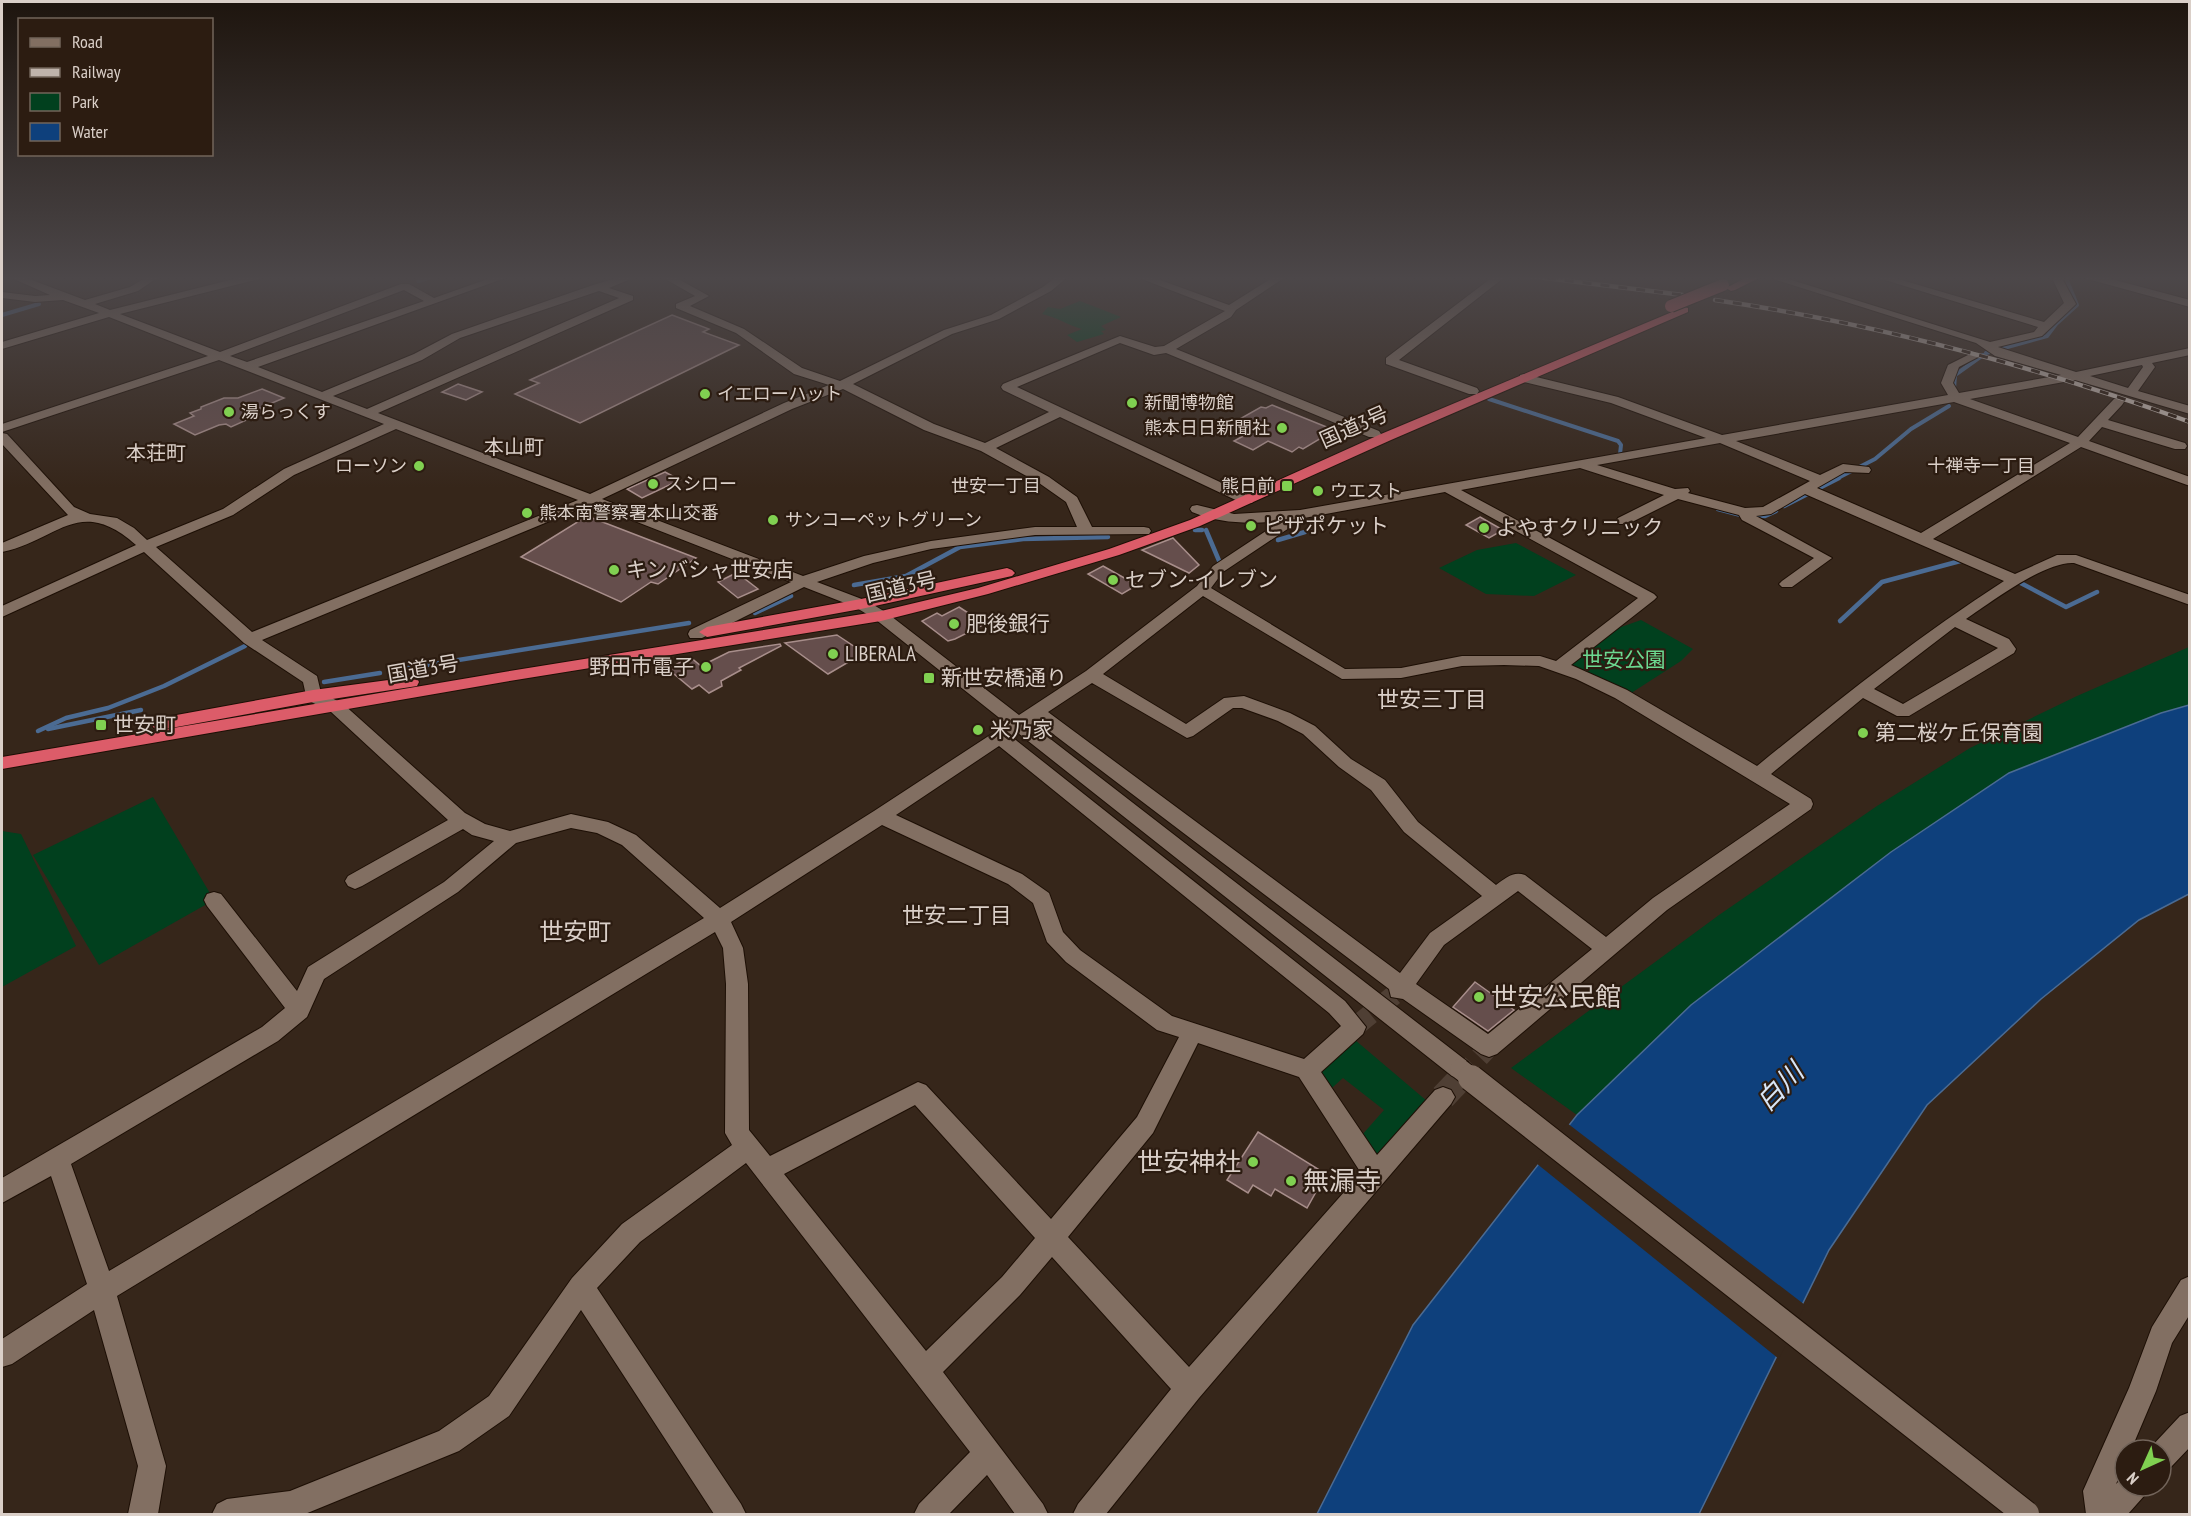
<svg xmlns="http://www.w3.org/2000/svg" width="2191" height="1516" viewBox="0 0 2191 1516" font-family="'PT Sans Narrow','Noto Sans JP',sans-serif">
  <rect width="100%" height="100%" fill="#36261a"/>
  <g fill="#01401e">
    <path d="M1080,301l41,16 -20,9 5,4 -5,1 3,3 -27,8 -10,-7 15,-6c-13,-3 -25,-12 -40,-15l6,-7 12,2z"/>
    <polygon points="1516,543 1576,575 1534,596 1486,594 1439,568 1477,550"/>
    <polygon points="1641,620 1693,649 1681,661 1625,697 1572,669 1569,662 1610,631"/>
    <polygon points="2189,647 2189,705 2161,713 2009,773 1691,1005 1577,1115 1511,1068 1719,915 1877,806 1970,748 2077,696"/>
    <polygon points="153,797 214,900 99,965 33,855"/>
    <polygon points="2,831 21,834 76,946 2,987"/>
    <polygon points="1348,1034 1434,1107 1375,1174 1355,1143 1384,1110 1343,1078 1324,1095 1307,1070"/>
  </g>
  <polygon fill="#0e407c" stroke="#4b6b93" stroke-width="1.5" points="2189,705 2189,894 2139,920 2041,999 1927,1105 1829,1250 1699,1514 1317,1514 1413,1325 1577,1115 1691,1005 1891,852 2009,773 2161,713"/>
  <polygon fill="#36261a" points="1567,1123 1805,1305 1779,1359 1536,1163"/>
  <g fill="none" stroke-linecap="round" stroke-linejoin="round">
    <g stroke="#4b6b93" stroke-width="4">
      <polyline points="418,281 434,276"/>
      <polyline points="2,315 39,304"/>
      <polyline points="1986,353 2047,336 2056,324 2077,305 2066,278 2068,276"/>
      <polyline points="1954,389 1955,375 1983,355"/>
      <polyline points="1489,399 1618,441 1621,445 1620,454"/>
      <polyline points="1836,479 1875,459 1911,429 1949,406"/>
    </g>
    <g stroke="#4b6b93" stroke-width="4.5">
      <polyline points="1784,506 1839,478"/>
      <polyline points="1718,509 1741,515"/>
      <polyline points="1750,515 1765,516 1776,511"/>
      <polyline points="1195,530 1202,530"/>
      <polyline points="1206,530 1220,563"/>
      <polyline points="1278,540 1305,532 1320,522"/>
      <polyline points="2015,580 2066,607 2097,592"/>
      <polyline points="854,585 906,576 960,547 1023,539 1108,537"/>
      <polyline points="755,613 791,596"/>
      <polyline points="1840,621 1882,582 1964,560"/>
      <polyline points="402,669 689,623"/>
      <polyline points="324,682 380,673"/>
      <polyline points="48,729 141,710"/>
      <polyline points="38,731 66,718 108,708 164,686 245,646"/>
    </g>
  </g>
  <g fill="#654e4c" stroke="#a88e8b" stroke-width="1.5">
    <polygon points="672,315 709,329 703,332 739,345 580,423 515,394 539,383 530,380"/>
    <polygon points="458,384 482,392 466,400 442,392"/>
    <polygon points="262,389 284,398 260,408 266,411 231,427 226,424 219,425 195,435 174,424 194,416 190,413 201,409 201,407 224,398 238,398"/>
    <polygon points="1272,405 1329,428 1322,433 1328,434 1303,449 1299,447 1292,452 1268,441 1253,450 1234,441 1249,433 1235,427 1243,423 1238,420 1261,407 1266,408"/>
    <polygon points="665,472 680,480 642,498 627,489"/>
    <polygon points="587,516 696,558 658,584 651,582 621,602 521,557"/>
    <polygon points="1480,517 1503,530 1489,538 1466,525"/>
    <polygon points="1173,538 1199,565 1189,573 1142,550"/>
    <polygon points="1103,566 1137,585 1122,594 1088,574"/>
    <polygon points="734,574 738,578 741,576 758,589 738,598 718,582"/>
    <polygon points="959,607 985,624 955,639 948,641 922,621 937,613 942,616"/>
    <polygon points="837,635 864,653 828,674 785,643"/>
    <polygon points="780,644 781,646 739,668 741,670 721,681 722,686 709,693 699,685 692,689 668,669 690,657 701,666 729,652"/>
    <polygon points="1475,982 1514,1010 1488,1031 1453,1007"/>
    <polygon points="1258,1132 1326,1174 1307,1208 1275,1189 1271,1196 1253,1185 1248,1193 1227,1180"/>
  </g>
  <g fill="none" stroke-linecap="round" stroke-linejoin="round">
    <g stroke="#4f3f34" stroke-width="20" stroke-dasharray="20 10" stroke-linecap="butt">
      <polyline points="1355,1027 1399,991"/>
      <polyline points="1459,1079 1489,1047"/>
    </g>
    <polyline stroke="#4f3f34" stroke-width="26" stroke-dasharray="26 13" stroke-linecap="butt" points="1443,1097 1461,1078"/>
    <defs>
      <g id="minor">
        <path d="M7,276h14l64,24 45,-13 18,-11h12l-22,15 -43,13 15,6 136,-34h18l-1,2 -143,36 100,38 181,-68h8l25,14 62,-22h15l-253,91 64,25 92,-38 38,-20 141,-49 30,-9h15l-29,12 24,8v4l-255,113 212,81 194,-91 45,-18 -35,-11 -58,-41 -60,-25v-4l19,-8 -35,-20h13l36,20 -19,10 54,23 58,39 38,13 104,-51 47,-15 52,-28 14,-11h12l-18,15 -52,28 -47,15 -99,50 81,40 51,19 64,-31 -46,-22 -2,-3 2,-3 117,-48 35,11 9,-1 61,-35 -91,-35h15l80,29 46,-29h12l-51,34 -5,7 -55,32 203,82 2,3 -2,3h-10l-203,-84 -12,2 -34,-12 -103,44 235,110 2,3 -2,3h-10l-182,-86 -64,31 53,29 28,20 15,30h52l5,1 2,3 -2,3 -114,1 -104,14 -58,14 -56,19 50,19 20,12 132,102 67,-44 111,-85 16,-20 68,-45c-31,3 -60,3 -89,-9l-2,-3 2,-3 5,-1 37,9 66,-4 406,-72 -95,-35 -91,-22v-6l4,-1 94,23 104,38 226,-40 -7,-12 7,-18 26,-13 6,4 -21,11 -6,16 6,10 102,-18 -66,-19 -19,-13 -203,-64 1,-2h8l208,65 44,-10 4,-5 -166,-51h16l156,46 20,-19 -11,-23 2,-4h10l-2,4 13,24 -2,2 -32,30 -44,11 78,25 114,-24v7l-38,8 3,4 -17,24 52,15v8l-115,-34 -105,19 108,38 36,-38h8l2,3 -2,3 -14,15 77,23 2,3 -2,3h-10l-73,-22 -13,14 101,36v9l-109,-39 -148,92 82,35 42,-19h19l114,40v10l-116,-42c-29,-2 -84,40 -108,56l43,20 7,10 -2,4 -105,63h-12l-34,-18 -92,76 40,25 2,5 -2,5 -144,101 -170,144 -8,3 -8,-3 -78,-55 -12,-2 -2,-8 -353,-268 -5,3 437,338 3,7 -3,7 -8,3 -8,-3 -434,-343 -6,4 333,264 21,26 -3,7 -42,38 56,83 58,-65 8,-3 8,3 4,7 -4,7 -252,294 -93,116h-33l5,-10 93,-115 -119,-132 -32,38 -77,77 100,132 5,10h-33l-28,-39 -38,39h-35l5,-10 51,-52 -224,-289 -106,79 -43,46 144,216 5,10h-32l-133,-204 -72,106 -50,35 -154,63h-93l5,-10 10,-5 63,-8 149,-60 50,-35 83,-118 50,-54 110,-79 -7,-12 1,-149 -3,-36 -8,-16 -598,364 49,170 -8,48h-30l10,-48 -44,-156 -82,54 -10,3v-28l85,-55 -36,-108 -49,27v-25l260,-151 23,-19 -78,-102 -3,-6 3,-6 7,-2 7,2 76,97 11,-24 136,-85 50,-41 -22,-6 -9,-6 -101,57 -7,3 -7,-3 -3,-5 3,-5 100,-56 -118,-109 -23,-11 -4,-18 -59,-39 -100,-91 -142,65v-11l134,-61c-57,-51 -79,-4 -134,7v-9l66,-28 -66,-71v-11l5,1 67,73 16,7 27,4 17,10 13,12 76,-31 61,-40 100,-45 -165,-64 -217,72v-8l206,-68 -99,-39 -107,32v-7l97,-29 -36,-13 -28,2 -33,-4v-6l33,4 15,-1zM404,290l20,11 -177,61 -17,-6zM599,291l20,7 -252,111 -34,-13 89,-36 38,-22zM2142,365l1,2 -15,21 -38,-12zM843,389l81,41 57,21 58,32 27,19 11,25h-42l-104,14 -67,15 -61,20 -201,-77 190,-90zM1954,402l116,41 -149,90 -104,-45 28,-16 24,1 2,-3 -2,-3 -26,-3 -23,11 -84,-34zM396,429l182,71 -326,132 -96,-85 77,-32 61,-40zM1720,443l90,38 -47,26 -18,1 -57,-15 2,-2 -2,-3 -13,1 -78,-24zM1580,468l84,27 -46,23 -2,3 2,3h10l50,-25 61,16 3,5 72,38 -32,23 -3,3 3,3h10l40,-29 -76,-42 15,-2 34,-20 199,87c-87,56 -167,120 -247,185l-130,-76 -56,-25 83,-65 3,-3 -3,-3 -193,-104zM1445,492l193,106 -82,63 -16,-5h-78l-61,12 -56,1 -134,-81 12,-16 81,-54zM591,504l200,78 -101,48 -2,4 2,4h12l102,-51 51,20 20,12 132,105 -133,87 -154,97 -84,-73 -28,-13 -37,-8 -61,17 -25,-7 -20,-11 -123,-110 -21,-10 -4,-17 -55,-36zM1203,596l139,83 59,-1 61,-12 42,-1 35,1 37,13 39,19 175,106 -137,94 -47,39 -81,-62c-12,-4 -19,3 -29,10l-78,-63 -33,-42 -34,-21 -36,-33 -25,-13 -46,-17 -20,2 -38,26 -83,-50zM1955,627l43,21 -95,56 -29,-15zM1092,683l95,55 6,-2 40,-28h9l36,13 25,13 36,33 32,23 33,42 78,64 -52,37 -30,40 -352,-261zM999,746l330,267 12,13 -37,33 -132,-43 -92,-66 -17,-18 -14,-39 -27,-19 -126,-59zM882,825l126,59 25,19 14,39 19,20 91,68 22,7 -42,80 -86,102 -125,-134 -8,-3 -148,74 -21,-26 -1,-146 -5,-36 -12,-26zM571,828l26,5 25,12 82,73 -595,353 -38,-107 207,-123 29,-24 17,-38 134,-87 58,-49zM1518,891l74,58 -104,85 -72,-50 28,-39zM1198,1043l101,34 62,96 -172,194 -121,-130 85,-104zM915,1105l120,133 -33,39 -76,74 -142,-177z"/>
        <polygon points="1494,276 1506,276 1399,360 1477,388 1479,391 1477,394 1469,394 1386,364 1386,358"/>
        <polygon points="2083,276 2100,276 2190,300 2190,307 2084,278"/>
        <polygon points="2190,1276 2190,1314 2172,1343 2156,1391 2131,1450 2125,1450 2125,1463 2116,1484 2125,1475 2125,1486 2149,1486 2144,1496 2128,1514 2086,1514 2083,1491 2129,1388 2152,1327 2181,1280"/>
        <polygon points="2190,1412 2190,1447 2171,1467 2161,1471 2161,1450 2150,1450 2151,1447 2180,1416"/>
      </g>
      <g id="highway">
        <polygon points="1749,276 1763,276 1735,290 1731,291 1726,288"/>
        <polygon points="1684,307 1688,308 1688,312 1391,440 1200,526 1119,555 988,594 881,621 504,682 2,769 2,757 504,672 881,611 978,588 1109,549 1190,520 1381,434"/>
        <polygon points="1007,568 1012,570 1015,573 1012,576 861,609 707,637 699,632 707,627 861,599"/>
        <polygon points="411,677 417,678 419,682 417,686 313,702 160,730 154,728 151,724 154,720 160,718 313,690"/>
      </g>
    </defs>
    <use href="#minor" stroke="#1d0f05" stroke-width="2"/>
    <use href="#highway" stroke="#1d0f05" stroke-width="2"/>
    <use href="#minor" fill="#826f62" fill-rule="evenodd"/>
    <use href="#highway" fill="#dc5c69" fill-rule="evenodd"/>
    <defs>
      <g id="rail">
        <polyline points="1529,276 1683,295"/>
        <path d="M1715,300c163,24 320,66 475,122"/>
      </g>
    </defs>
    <use href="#rail" stroke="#bfb3ab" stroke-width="4.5"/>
    <use href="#rail" stroke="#2c1c11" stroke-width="3" stroke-dasharray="9" stroke-linecap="butt"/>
    <defs>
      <polyline id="minor-bridge-far1" points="1460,1069 1473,1079"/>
      <polyline id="minor-bridge" points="1471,1078 2026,1514"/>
      <polyline id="highway-bridge" points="1671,306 1723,285"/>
    </defs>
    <use href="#minor-bridge-far1" stroke="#1d0f05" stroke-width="22" stroke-linecap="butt"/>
    <use href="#minor-bridge" stroke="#1d0f05" stroke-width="28" stroke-linecap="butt"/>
    <use href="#highway-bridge" stroke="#1d0f05" stroke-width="14" stroke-linecap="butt"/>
    <use href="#minor-bridge-far1" stroke="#826f62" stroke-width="20"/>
    <use href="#minor-bridge" stroke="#826f62" stroke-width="26"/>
    <use href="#highway-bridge" stroke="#dc5c69" stroke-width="12"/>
  </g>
  <linearGradient id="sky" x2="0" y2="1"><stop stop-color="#1e150e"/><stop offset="0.57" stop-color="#4c4749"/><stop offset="1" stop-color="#4c4749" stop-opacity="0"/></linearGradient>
  <rect width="2191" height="488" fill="url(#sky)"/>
  <g fill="#80d051" stroke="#2c1c11" stroke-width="2">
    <circle cx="705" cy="394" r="6"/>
    <circle cx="1132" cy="403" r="6"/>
    <circle cx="229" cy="412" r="6"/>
    <circle cx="1282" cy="428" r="6"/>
    <circle cx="419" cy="466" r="6"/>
    <circle cx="653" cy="484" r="6"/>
    <rect x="1281" y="480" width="12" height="12" rx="3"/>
    <circle cx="1318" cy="491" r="6"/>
    <circle cx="527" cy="513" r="6"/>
    <circle cx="773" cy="520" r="6"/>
    <circle cx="1251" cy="526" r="6"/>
    <circle cx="1484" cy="528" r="6"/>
    <circle cx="614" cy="570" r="6"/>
    <circle cx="1113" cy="580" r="6"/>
    <circle cx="954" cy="624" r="6"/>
    <circle cx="833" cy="654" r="6"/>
    <circle cx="706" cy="667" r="6"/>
    <rect x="923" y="672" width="12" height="12" rx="3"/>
    <rect x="95" y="719" width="12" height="12" rx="3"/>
    <circle cx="978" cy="730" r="6"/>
    <circle cx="1863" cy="733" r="6"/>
    <circle cx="1479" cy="997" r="6"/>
    <circle cx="1253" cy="1162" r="6"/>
    <circle cx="1291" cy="1181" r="6"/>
  </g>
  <g text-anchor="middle" stroke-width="4.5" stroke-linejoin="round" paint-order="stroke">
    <g font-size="18" fill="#dacfc8" stroke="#2c1c11" text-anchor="start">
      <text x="717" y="400">イエローハット</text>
      <text x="1144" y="409">新聞博物館</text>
      <text x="241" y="418">湯らっくす</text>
      <text x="1270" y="434" text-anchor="end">熊本日日新聞社</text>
      <text x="407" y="472" text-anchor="end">ローソン</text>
      <text x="665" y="490">スシロー</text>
      <text x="1275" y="492" text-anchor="end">熊日前</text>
      <text x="1330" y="497">ウエスト</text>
      <text x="539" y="519">熊本南警察署本山交番</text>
      <text x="785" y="526">サンコーペットグリーン</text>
    </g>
    <g font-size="18" fill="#dacfc8" stroke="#2c1c11">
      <text x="1981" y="472">十禅寺一丁目</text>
      <text x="996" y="492">世安一丁目</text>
    </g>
    <g font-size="20" fill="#dacfc8" stroke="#2c1c11">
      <text x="514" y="454">本山町</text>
      <text x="156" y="460">本荘町</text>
    </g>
    <g font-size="21" fill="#dacfc8" stroke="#2c1c11">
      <text transform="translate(1354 427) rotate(-24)" y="7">国道3号</text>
      <text transform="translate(901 587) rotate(-13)" y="7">国道3号</text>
      <text transform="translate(423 669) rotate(-10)" y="7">国道3号</text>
    </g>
    <g font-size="21" fill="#dacfc8" stroke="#2c1c11" text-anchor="start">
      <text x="1263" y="533">ピザポケット</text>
      <text x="1496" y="535">よやすクリニック</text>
      <text x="626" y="577">キンバシャ世安店</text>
      <text x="1125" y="587">セブン-イレブン</text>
      <text x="966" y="631">肥後銀行</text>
      <text x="845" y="661">LIBERALA</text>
      <text x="694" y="674" text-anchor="end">野田市電子</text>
      <text x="941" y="685">新世安橋通り</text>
      <text x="113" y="732">世安町</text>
      <text x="990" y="737">米乃家</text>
      <text x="1875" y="740">第二桜ケ丘保育園</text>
    </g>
    <g font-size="21" fill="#6cd991" stroke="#2c1c11">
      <text x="1624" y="667">世安公園</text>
    </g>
    <g font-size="22" fill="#dacfc8" stroke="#2c1c11">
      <text x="1432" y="707">世安三丁目</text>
      <text x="957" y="923">世安二丁目</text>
    </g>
    <g font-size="24" fill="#dacfc8" stroke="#2c1c11">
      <text x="575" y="940">世安町</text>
    </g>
    <g font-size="26" fill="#dacfc8" stroke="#2c1c11" text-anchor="start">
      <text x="1491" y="1006">世安公民館</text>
      <text x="1241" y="1171" text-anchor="end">世安神社</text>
      <text x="1303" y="1190">無漏寺</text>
    </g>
    <g font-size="27" font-style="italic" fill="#d8e6f8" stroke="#2c1c11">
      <text transform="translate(1780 1087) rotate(-46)" y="9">白川</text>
    </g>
  </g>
  <rect width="2191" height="1516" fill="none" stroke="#dacfc8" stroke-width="6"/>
  <rect x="18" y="18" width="195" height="138" fill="#2c1c11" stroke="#72645a" stroke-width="1.5"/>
  <rect x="30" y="38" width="30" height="9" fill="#826f62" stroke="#72645a" stroke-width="1.5"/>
  <text x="72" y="48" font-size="18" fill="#dacfc8">Road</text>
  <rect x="30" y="68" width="30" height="9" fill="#bfb3ab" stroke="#72645a" stroke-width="1.5"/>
  <text x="72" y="78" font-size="18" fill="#dacfc8">Railway</text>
  <rect x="30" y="93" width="30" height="18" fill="#01401e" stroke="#72645a" stroke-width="1.5"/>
  <text x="72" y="108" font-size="18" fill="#dacfc8">Park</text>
  <rect x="30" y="123" width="30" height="18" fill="#0e407c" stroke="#72645a" stroke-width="1.5"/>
  <text x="72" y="138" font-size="18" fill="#dacfc8">Water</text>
  <g transform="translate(2143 1468) rotate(225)"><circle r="28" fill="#2c1c11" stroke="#72645a" stroke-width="1.5"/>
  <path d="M0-4.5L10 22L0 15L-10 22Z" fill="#80d051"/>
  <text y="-9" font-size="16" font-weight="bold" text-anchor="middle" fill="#dacfc8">N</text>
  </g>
</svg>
